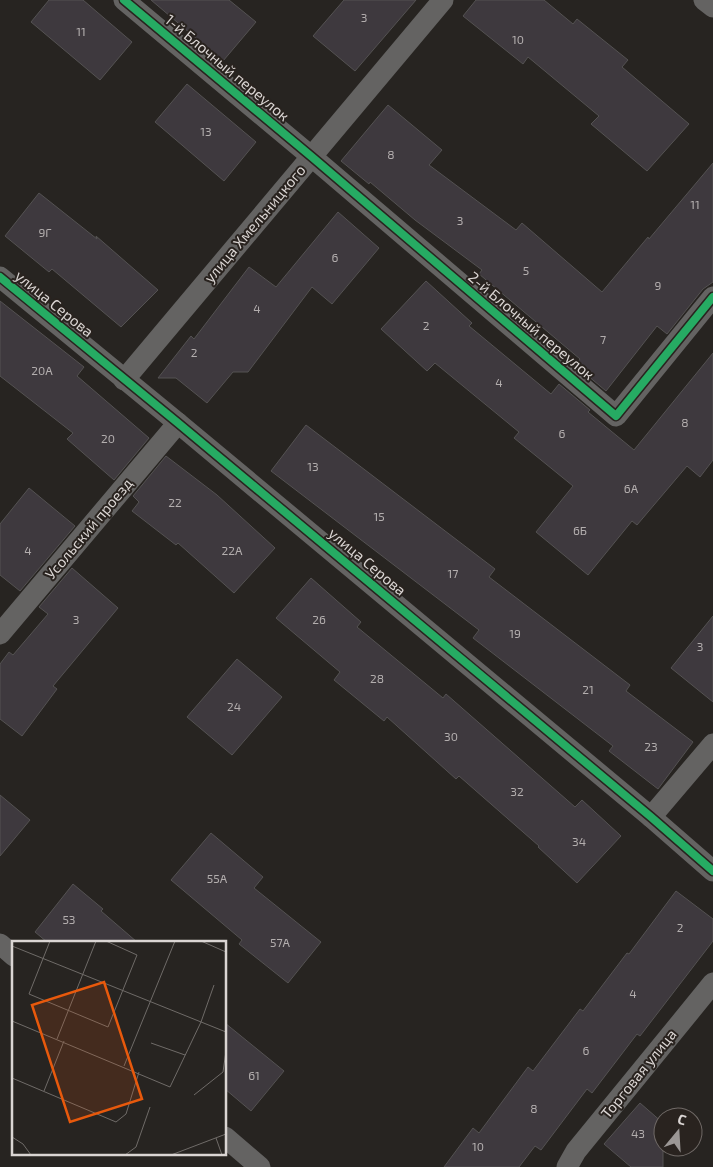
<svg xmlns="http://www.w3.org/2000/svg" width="713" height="1167" viewBox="0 0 713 1167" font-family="'Exo 2',sans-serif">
  <rect width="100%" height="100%" fill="#272421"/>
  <g fill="#3e393e" stroke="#545252">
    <polygon points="49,0 83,0 132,42 100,80 31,22"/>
    <polygon points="151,0 229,0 256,22 223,61"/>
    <polygon points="344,0 416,0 355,71 313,36"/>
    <polygon points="476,0 544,0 573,24 577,19 628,60 622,67 689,124 647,171 591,124 599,116 528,57 523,64 463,16"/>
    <polygon points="187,84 256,142 224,181 155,122"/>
    <polygon points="388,105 442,150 429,165 516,230 522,223 602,292 648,237 649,239 713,163 713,282 703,289 667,334 657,326 606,391 575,365 580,359 479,274 482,270 415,220 370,182 369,184 341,161"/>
    <polygon points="39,193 97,239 96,236 158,290 121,327 52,269 49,272 5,236"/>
    <polygon points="338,212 379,248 332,304 312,287 248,372 233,372 207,403 176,378 158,378 191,336 194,339 249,267 276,287"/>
    <polygon points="426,281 472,323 469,326 551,394 559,384 590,410 588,412 634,450 713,353 713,460 700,477 687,466 637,525 632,521 588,575 536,532 573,486 514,438 519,432 435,363 427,371 381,329"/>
    <polygon points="0,301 84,367 77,376 149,438 114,480 67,439 73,433 0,376"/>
    <polygon points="306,425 495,569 489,577 630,685 626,691 693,742 658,789 609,751 613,746 473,638 479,630 271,471"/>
    <polygon points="166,456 217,495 275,548 234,593 178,543 176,545 132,511 139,502 133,496"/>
    <polygon points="29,488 75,526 20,591 0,575 0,524"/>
    <polygon points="72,568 118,608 53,686 57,689 22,736 0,719 0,664 9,652 13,655 48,614 39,607"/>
    <polygon points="311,578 361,622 357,627 443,698 446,694 575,807 582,800 621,836 577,883 538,847 539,846 459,776 456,779 387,717 384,721 334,680 340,672 276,618"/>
    <polygon points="713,616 713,702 671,668"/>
    <polygon points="237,659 282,697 232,755 187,717"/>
    <polygon points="0,795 30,820 0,856"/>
    <polygon points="211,833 263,877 254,888 321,942 288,983 239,944 242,940 171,880"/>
    <polygon points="73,884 103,909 101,911 137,942 47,942 35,932"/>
    <polygon points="676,891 713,919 713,941 640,1036 637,1034 592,1093 587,1089 541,1150 535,1146 519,1167 444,1167 473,1128 479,1133 528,1067 533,1071 580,1009 583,1011 627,953 629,954"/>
    <polygon points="225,1023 284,1071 251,1111 225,1089"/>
    <polygon points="640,1103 663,1123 663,1167 631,1167 604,1144"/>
  </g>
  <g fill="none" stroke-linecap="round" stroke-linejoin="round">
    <g stroke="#646362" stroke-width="21">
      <polyline points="124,0 312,157 616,416 713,297"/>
      <polyline points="704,0 713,7"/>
      <polyline points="0,277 178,423 651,817 713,871"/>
      <polyline points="124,380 443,0"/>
      <polyline points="0,634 178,423"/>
      <polyline points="651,817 713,744"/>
      <polyline points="0,944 14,956"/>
      <polyline points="225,1137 260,1167"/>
      <polyline points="567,1167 576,1151 713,983"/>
    </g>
    <defs>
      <g id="cycleway">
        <polyline points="124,0 312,157 616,416 713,297"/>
        <polyline points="0,277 178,423 651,817 713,871"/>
      </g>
    </defs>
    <use href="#cycleway" stroke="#29231f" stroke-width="11"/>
    <use href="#cycleway" stroke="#26ab63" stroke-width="8"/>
  </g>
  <g text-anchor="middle" stroke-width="4" stroke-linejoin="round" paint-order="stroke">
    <g font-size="12" fill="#b3aeae">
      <text x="364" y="22">3</text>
      <text x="81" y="36">11</text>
      <text x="518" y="44">10</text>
      <text x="206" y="136">13</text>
      <text x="391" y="159">8</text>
      <text x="695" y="209">11</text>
      <text x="460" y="225">3</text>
      <text x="45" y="237">9Г</text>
      <text x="335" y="262">6</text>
      <text x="526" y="275">5</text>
      <text x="658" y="290">9</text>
      <text x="257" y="313">4</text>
      <text x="426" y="330">2</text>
      <text x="603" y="344">7</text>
      <text x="194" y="357">2</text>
      <text x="42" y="375">20А</text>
      <text x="499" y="387">4</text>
      <text x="685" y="427">8</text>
      <text x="562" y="438">6</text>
      <text x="108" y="443">20</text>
      <text x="313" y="471">13</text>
      <text x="631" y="493">6А</text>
      <text x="175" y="507">22</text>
      <text x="379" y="521">15</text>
      <text x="580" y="535">6Б</text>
      <text x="28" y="555">4</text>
      <text x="232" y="555">22А</text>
      <text x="453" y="578">17</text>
      <text x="76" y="624">3</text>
      <text x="319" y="624">26</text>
      <text x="515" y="638">19</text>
      <text x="700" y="651">3</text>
      <text x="377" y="683">28</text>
      <text x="588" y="694">21</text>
      <text x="234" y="711">24</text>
      <text x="451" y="741">30</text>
      <text x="651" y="751">23</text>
      <text x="517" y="796">32</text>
      <text x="579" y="846">34</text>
      <text x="217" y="883">55А</text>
      <text x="69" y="924">53</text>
      <text x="680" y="932">2</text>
      <text x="280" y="947">57А</text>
      <text x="633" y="998">4</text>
      <text x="586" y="1055">6</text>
      <text x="254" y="1080">61</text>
      <text x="534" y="1113">8</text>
      <text x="638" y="1138">43</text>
      <text x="478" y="1151">10</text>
    </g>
    <g font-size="15" fill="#dad5d3" stroke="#29231f">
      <text transform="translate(227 68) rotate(40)" y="5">1-й Блочный переулок</text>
      <text transform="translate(255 224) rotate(-50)" y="5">улица Хмельницкого</text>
      <text transform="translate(54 304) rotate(39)" y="5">улица Серова</text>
      <text transform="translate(531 326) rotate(40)" y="5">2-й Блочный переулок</text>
      <text transform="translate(89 529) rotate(-50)" y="5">Усольский проезд</text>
      <text transform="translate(367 562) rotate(40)" y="5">улица Серова</text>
      <text transform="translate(639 1074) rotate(-51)" y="5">Торговая улица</text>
    </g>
  </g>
  <g transform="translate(12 941)">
    <rect width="214" height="214" fill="#272421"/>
    <path fill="none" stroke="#6f6b68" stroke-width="1" d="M38,0l-21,53 79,33 29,-72 -31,-14M189,0l25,11M0,5l214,86M0,80l158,66 31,-65 13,-37M45,98l39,-98M139,102l34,12M112,125l51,-125M0,137l104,44 10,-8 13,-42M32,150l20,-50M182,154l29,-23 3,-21M0,196l11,7 8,11M204,197l6,17M113,214l11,-8 14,-40M159,214l55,-21"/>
    <path fill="#e8590c" fill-opacity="0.15" stroke="#e8590c" stroke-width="2.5" d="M92,41l38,117 -72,23 -38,-117z"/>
    <rect width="214" height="214" fill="none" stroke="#dad5d3" stroke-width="2.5"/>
  </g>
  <g transform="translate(678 1132) rotate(18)"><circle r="24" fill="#29231f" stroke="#706a67"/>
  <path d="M0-4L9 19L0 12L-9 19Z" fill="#9b9795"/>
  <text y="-8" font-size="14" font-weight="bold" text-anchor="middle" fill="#dad5d3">С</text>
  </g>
</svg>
